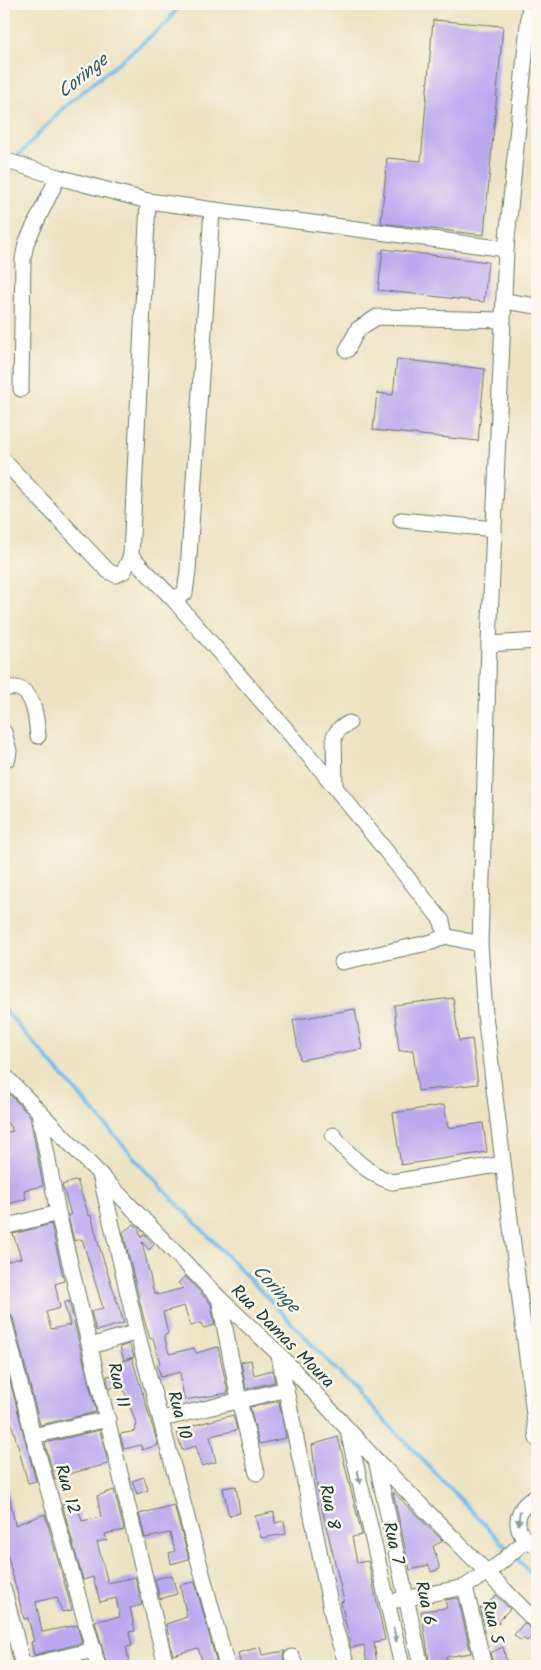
<svg xmlns="http://www.w3.org/2000/svg" width="541" height="1670" viewBox="0 0 541 1670" font-family="Kalam,sans-serif">
  <rect width="100%" height="100%" fill="#fbf7ec"/>
  <filter id="ink" filterUnits="userSpaceOnUse"><feTurbulence type="fractalNoise" baseFrequency=".02" numOctaves="2"/><feDisplacementMap in="SourceGraphic" scale="10" xChannelSelector="R" yChannelSelector="G"/><feConvolveMatrix kernelMatrix="1 2 1 2 8 2 1 2 1" color-interpolation-filters="sRGB"/></filter>
  <filter id="wash" filterUnits="userSpaceOnUse"><feTurbulence type="fractalNoise" baseFrequency=".0096" numOctaves="4" result="noise"/><feDisplacementMap in="SourceGraphic" scale="20" xChannelSelector="R" yChannelSelector="G"/><feGaussianBlur stdDeviation="1.12" result="paint"/><feColorMatrix in="noise" values="0 0 0 0 0 0 0 0 0 0 0 0 0 0 0 0 0 1.4 0 .05"/><feComposite in="paint" operator="in"/></filter>
  <g filter="url(#wash)">
    <rect width="100%" height="100%" fill="#ede3c3"/>
    <g fill="none" stroke-linecap="round" stroke-linejoin="round">
      <g stroke="#73bfec" stroke-width="4">
        <polyline points="15,159 62,109 167,23 180,4"/>
        <polyline points="4,172 9,166"/>
        <polyline points="4,1009 145,1170 509,1550"/>
        <polyline points="514,1555 537,1580"/>
      </g>
    </g>
    <g id="blocks">
      <g fill="#bba9ef">
        <polygon points="433,20 503,26 484,235 381,223 387,158 421,161"/>
        <polygon points="383,249 488,262 484,302 378,290"/>
        <polygon points="397,359 485,369 478,441 373,430 377,393 393,395"/>
        <polygon points="453,998 459,1041 472,1039 478,1084 418,1091 413,1050 399,1051 394,1005"/>
        <polygon points="355,1009 362,1049 300,1060 293,1020"/>
        <polygon points="4,1088 30,1116 43,1186 24,1190 26,1199 4,1205 4,1154 7,1153 4,1133 13,1131 4,1118"/>
        <polygon points="444,1105 448,1128 483,1123 487,1152 401,1165 393,1113"/>
        <polygon points="77,1180 89,1216 91,1215 100,1249 124,1323 96,1331 91,1311 103,1308 82,1239 74,1241 68,1215 71,1215 62,1185"/>
        <polygon points="51,1224 64,1281 55,1284 60,1308 46,1312 51,1329 70,1325 64,1303 69,1301 96,1412 40,1425 13,1318 9,1312 4,1293 4,1262 21,1258 13,1234"/>
        <polygon points="134,1224 139,1229 141,1238 144,1234 154,1245 149,1250 142,1242 154,1293 157,1293 157,1295 184,1288 178,1283 185,1276 211,1304 215,1325 203,1328 201,1323 191,1326 184,1306 163,1312 168,1334 164,1335 169,1354 194,1348 196,1353 218,1347 228,1393 184,1400 180,1372 161,1377 157,1365 160,1364 153,1338 150,1339 144,1319 123,1232"/>
        <polygon points="129,1344 134,1357 124,1360 120,1347"/>
        <polygon points="4,1358 36,1481 28,1483 8,1410 4,1411"/>
        <polygon points="132,1358 158,1445 142,1450 141,1445 124,1449 120,1434 136,1431 135,1427 137,1426 122,1384 109,1389 107,1376 114,1375 111,1365"/>
        <polygon points="251,1360 254,1375 272,1370 275,1382 246,1389 241,1362"/>
        <polygon points="279,1401 286,1438 259,1444 250,1407"/>
        <polygon points="233,1415 237,1430 210,1436 216,1462 202,1466 196,1446 182,1450 176,1430"/>
        <polygon points="100,1430 108,1464 72,1473 55,1480 45,1443"/>
        <polygon points="338,1437 362,1535 352,1537 357,1563 368,1561 385,1640 374,1642 377,1666 367,1666 364,1645 351,1648 341,1602 344,1601 317,1487 312,1445"/>
        <polygon points="144,1477 148,1490 137,1494 132,1481"/>
        <polygon points="236,1486 240,1513 229,1516 223,1488"/>
        <polygon points="8,1490 15,1525 45,1514 72,1610 62,1612 57,1597 36,1602 42,1632 77,1625 82,1643 34,1655 31,1642 34,1641 28,1618 24,1619 4,1542 4,1491"/>
        <polygon points="114,1490 124,1530 105,1534 107,1540 97,1542 108,1583 135,1577 142,1605 130,1608 135,1631 129,1632 132,1646 126,1647 130,1666 107,1666 95,1621 120,1617 116,1598 100,1602 93,1577 83,1580 62,1504 76,1501 82,1521 101,1517 97,1496"/>
        <polygon points="393,1492 443,1541 433,1546 440,1569 431,1572 429,1565 410,1570"/>
        <polygon points="174,1505 189,1559 171,1564 169,1553 175,1551 170,1533 145,1538 139,1514"/>
        <polygon points="274,1512 275,1523 284,1521 286,1534 261,1538 255,1516"/>
        <polygon points="172,1575 177,1594 160,1599 155,1579"/>
        <polygon points="195,1582 217,1664 210,1666 204,1666 198,1648 173,1655 166,1624 187,1617 180,1585"/>
        <polygon points="496,1595 510,1609 499,1620 500,1623 484,1625 480,1608 484,1608"/>
        <polygon points="458,1598 471,1653 446,1657 447,1666 430,1666 421,1611 447,1608 445,1600"/>
        <polygon points="524,1623 536,1632 527,1641 523,1638 521,1641 514,1635"/>
        <polygon points="260,1647 262,1655 285,1651 283,1656 285,1666 241,1666 238,1653"/>
        <polygon points="503,1647 508,1666 494,1666 490,1653"/>
      </g>
    </g>
  </g>
  <g filter="url(#ink)">
    <use href="#blocks" fill-opacity="0" stroke="#677766" stroke-width="1"/>
    <g fill="none" stroke-linecap="round" stroke-linejoin="round">
      <defs>
        <g id="minor">
          <polyline points="530,4 506,249 489,644 480,944 485,1015 537,1439"/>
          <polyline points="4,160 58,177 148,201 506,249"/>
          <polyline points="148,201 131,556 173,599 322,771 442,921 445,936"/>
          <polyline points="504,301 537,306"/>
          <polyline points="347,350 358,329 377,317 503,320"/>
          <polyline points="21,389 23,259 26,243 58,177"/>
          <polyline points="4,461 108,571 116,575 124,571 131,556"/>
          <polyline points="401,520 494,529"/>
          <polyline points="173,599 185,593 188,571 212,210"/>
          <polyline points="489,644 537,641"/>
          <path d="M4,689c30,-8 32,26 34,47"/>
          <polyline points="4,732 9,751 8,758 4,759"/>
          <polyline points="335,787 334,736 340,728 349,723"/>
          <polyline points="342,962 432,942 445,936 480,944"/>
          <polyline points="4,1075 219,1298 279,1354 376,1460 537,1623"/>
          <polyline points="39,1112 58,1213 166,1666"/>
          <path d="M333,1135c16,20 34,39 59,47l111,-18"/>
          <polyline points="100,1174 137,1332 227,1666"/>
          <polyline points="4,1227 58,1213"/>
          <polyline points="219,1298 239,1400 257,1473"/>
          <polyline points="4,1320 33,1436 98,1666"/>
          <polyline points="91,1346 137,1332"/>
          <polyline points="279,1356 335,1628 347,1666"/>
          <polyline points="162,1419 287,1389"/>
          <polyline points="348,1431 402,1666"/>
          <polyline points="33,1436 108,1419"/>
          <polyline points="376,1460 421,1666"/>
          <path d="M537,1497c-24,8 -27,41 0,48"/>
          <polyline points="465,1587 484,1666"/>
          <polyline points="4,1590 23,1666"/>
          <polyline points="398,1600 465,1587 499,1564 526,1540"/>
          <polyline points="292,1657 295,1666"/>
          <polyline points="27,1666 94,1650"/>
        </g>
      </defs>
      <use href="#minor" stroke="#677766" stroke-width="17"/>
      <use href="#minor" stroke="#fff" stroke-width="15"/>
    </g>
    <defs><path id="oneway-solid" d="M-6-.8H1V-3.2L6.5 0L1 3.2V.8H-6Z" transform="scale(1.25)"/></defs>
    <g fill="#8f9e9a">
      <use href="#oneway-solid" transform="translate(359 1477) rotate(77)"/>
      <use href="#oneway-solid" transform="translate(519 1518) rotate(97)"/>
      <use href="#oneway-solid" transform="translate(395 1635) rotate(78)"/>
    </g>
  </g>
  <g text-anchor="middle" stroke-width="5" stroke-linejoin="round" paint-order="stroke">
    <g font-size="18" fill="#1f3d34" stroke="#fbf7ec">
      <text transform="translate(283 1336) rotate(45)" y="6">Rua Damas Moura</text>
      <text transform="translate(119 1385) rotate(77)" y="6">Rua 11</text>
      <text transform="translate(180 1415) rotate(75)" y="6">Rua 10</text>
      <text transform="translate(68 1489) rotate(74)" y="6">Rua 12</text>
      <text transform="translate(330 1507) rotate(79)" y="6">Rua 8</text>
      <text transform="translate(394 1543) rotate(77)" y="6">Rua 7</text>
      <text transform="translate(426 1603) rotate(78)" y="6">Rua 6</text>
      <text transform="translate(493 1622) rotate(77)" y="6">Rua 5</text>
    </g>
    <g font-size="19" font-style="italic" fill="#345e62" stroke="#fbf7ec">
      <text transform="translate(82 75) rotate(-39)" y="7">Coringe</text>
      <text transform="translate(277 1288) rotate(46)" y="7">Coringe</text>
    </g>
  </g>
  <rect width="541" height="1670" fill="none" stroke="#fbf7ec" stroke-width="20"/>
</svg>
